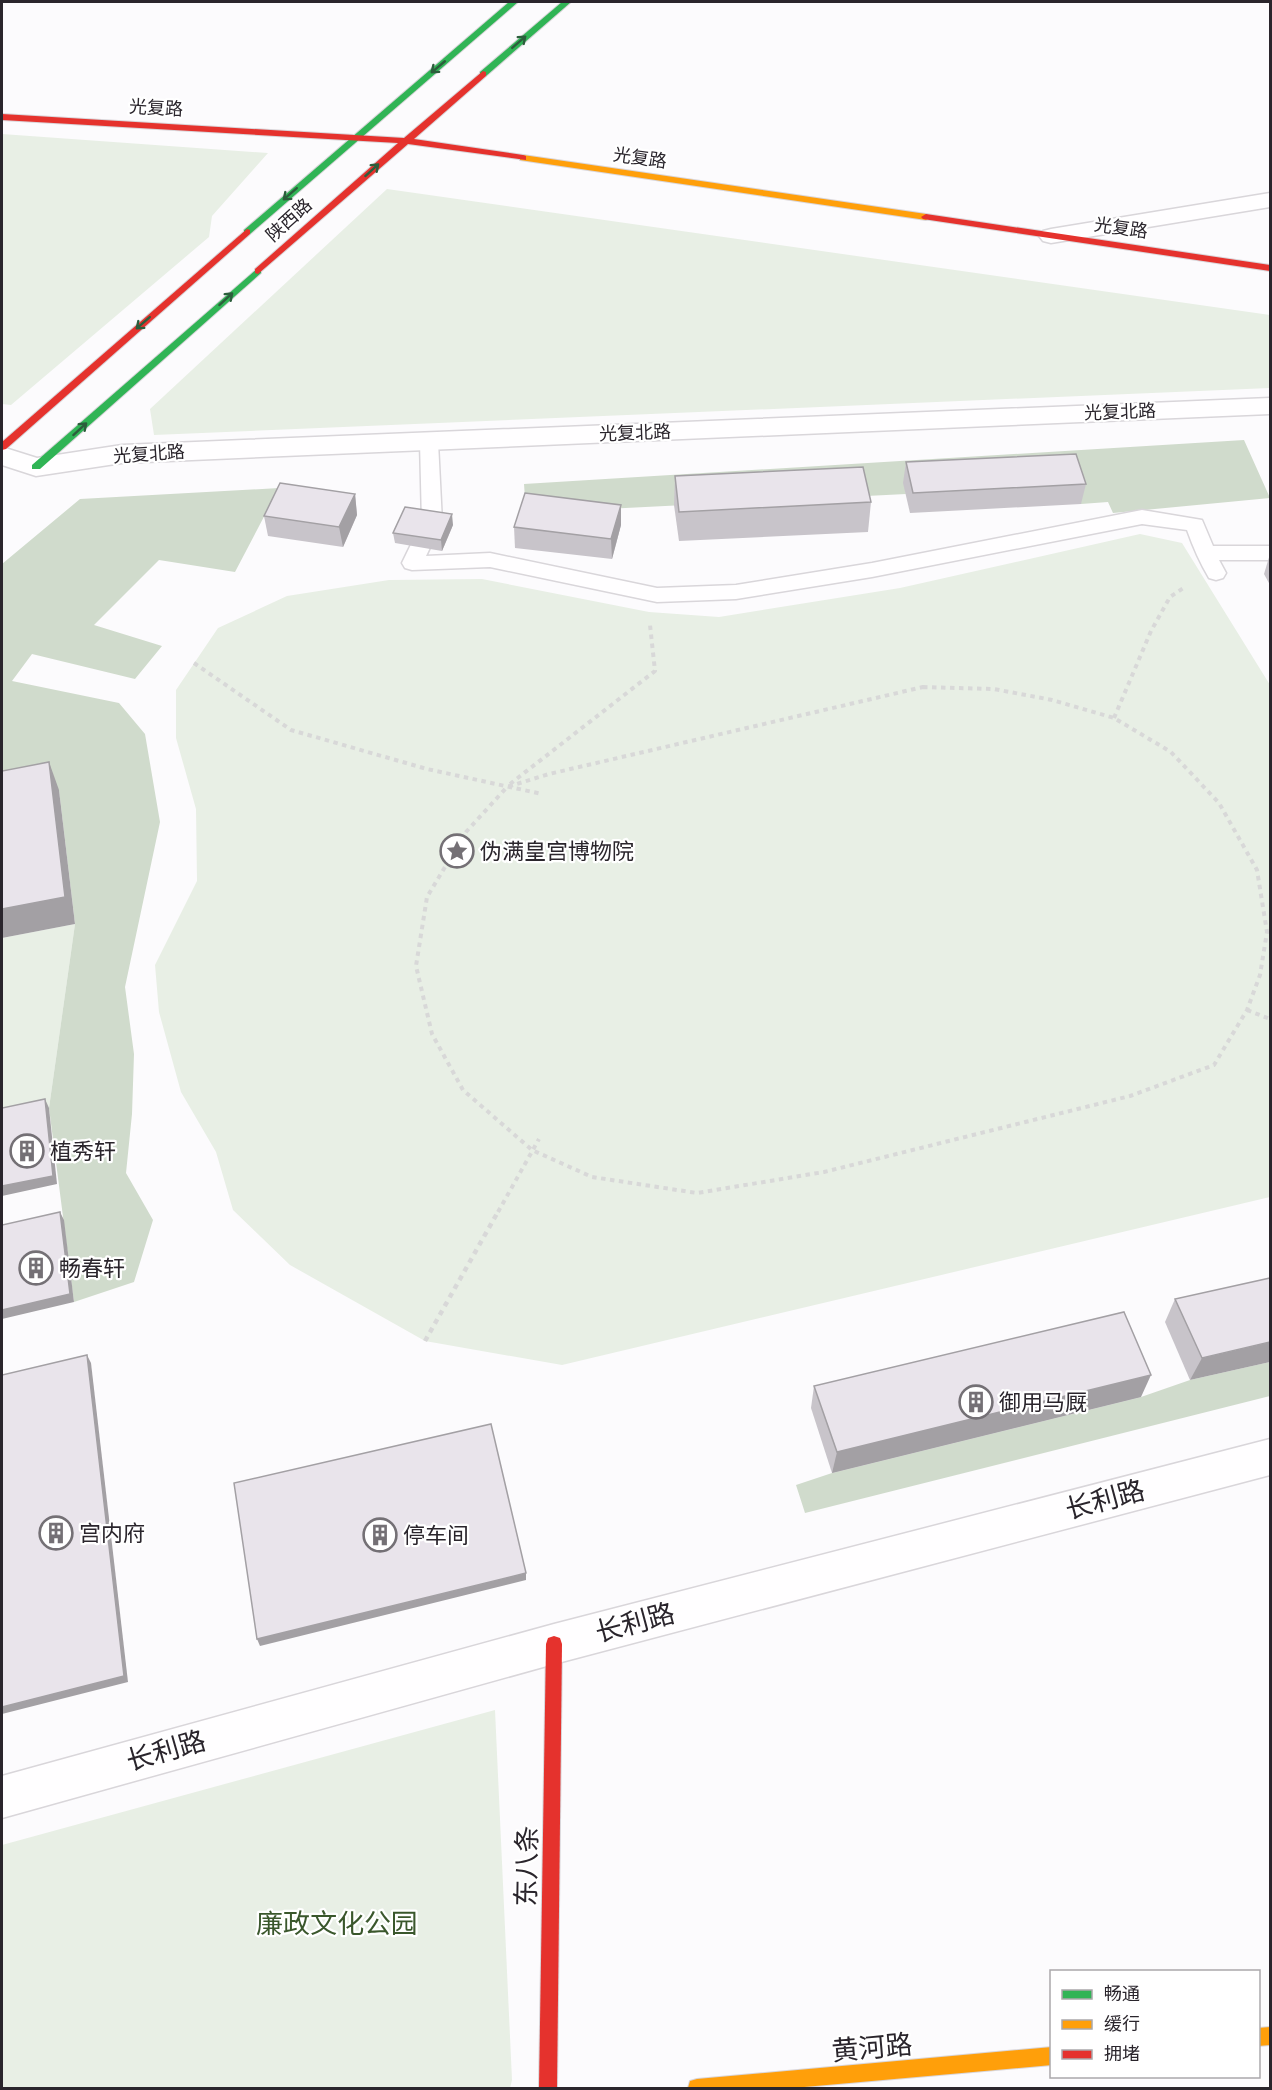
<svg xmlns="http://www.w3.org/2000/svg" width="1272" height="2090" viewBox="0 0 1272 2090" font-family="'Exo 2','Noto Sans SC',sans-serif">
  <rect width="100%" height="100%" fill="#fcfbfd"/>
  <g fill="#e8efe5">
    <polygon points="2,134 268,153 212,216 209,237 11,405 2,404"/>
    <polygon points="387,189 1270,315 1270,388 154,435 150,409"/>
    <polygon points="1140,534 1182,543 1270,685 1270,1197 562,1365 425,1341 290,1265 233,1210 216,1152 181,1092 159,1012 155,965 197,881 196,809 176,738 176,690 218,628 287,596 389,580 482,579 649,612 719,617 900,588"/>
    <polygon points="75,924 49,1108 2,1118 2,938"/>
    <polygon points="495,1710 512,2080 510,2088 2,2088 2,1845"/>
  </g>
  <g fill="#d0dbcc">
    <polygon points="1244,440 1270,498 1113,513 1108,502 1081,504 904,483 906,494 526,513 524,484"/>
    <polygon points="279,488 235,572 159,560 94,625 162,646 135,679 32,654 12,681 119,703 145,734 160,822 125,987 134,1054 132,1114 126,1173 153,1220 134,1282 74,1302 49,1108 75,924 59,790 2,777 2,564 80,499"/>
    <polygon points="1270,1362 1270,1396 805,1513 796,1485 832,1473 1141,1397 1190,1380"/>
  </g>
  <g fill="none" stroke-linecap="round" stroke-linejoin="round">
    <defs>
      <path id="lane" d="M429,436l7,2 2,4 4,80 -16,34 64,-3 167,35 79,-3 136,-22 270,-53 60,10 11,26h57v14h-51l7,13 -3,5 -7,2 -7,-2c-9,-15 -16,-31 -22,-48l-45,-6 -270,53 -136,22 -79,3 -167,-35 -78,3 -7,-2 -3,-5 20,-41 -2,-80 2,-4z"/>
      <g id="street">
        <polygon points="1270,193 1270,207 1051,243 1043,241 1039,236 1043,231 1051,229"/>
        <polygon points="1270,398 1270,414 122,463 36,476 2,465 2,447 37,458 122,445"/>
        <polygon points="1270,1439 1270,1475 554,1664 2,1818 2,1776 554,1624"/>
      </g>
      <g id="fast">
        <polygon points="509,2 518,2 250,234 244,234 244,230"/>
        <polygon points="562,2 571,2 486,76 480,76 480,72"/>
        <polygon points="258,268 261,269 261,273 40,469 32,469 32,465"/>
      </g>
      <g id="slow">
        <polygon points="523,155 926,214 931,217 926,220 520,160 520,156"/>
        <polygon points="1270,2027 1270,2045 1258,2046 1258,2028"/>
        <polygon points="1052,2047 1052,2065 793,2088 688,2088 690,2081 697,2079"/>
      </g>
      <g id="jam">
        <polygon points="483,71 486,72 486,76 414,139 523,155 526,156 526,160 408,144 258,274 255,273 255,269 398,143 2,120 2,114 404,138"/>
        <polygon points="926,214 1270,265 1270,271 923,219 921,217"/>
        <polygon points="247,229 250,230 250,234 6,449 2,450 2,442"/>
        <polygon points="554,1636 560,1638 562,1644 557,2088 539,2088 546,1644 548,1638"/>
      </g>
    </defs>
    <use href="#lane" stroke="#d9d6da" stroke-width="3"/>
    <use href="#street" stroke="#d9d6da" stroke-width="3"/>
    <use href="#fast" stroke="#d9d6da" stroke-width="2"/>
    <use href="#slow" stroke="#d9d6da" stroke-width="2"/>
    <use href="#jam" stroke="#d9d6da" stroke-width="2"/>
    <g stroke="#d8d8d8" stroke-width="4" stroke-dasharray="4.5 4.5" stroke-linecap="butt">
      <polyline points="194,663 291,730 427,769 542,794"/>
      <polygon points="923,687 994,689 1052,700 1114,718 1171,752 1219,803 1257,870 1267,932 1260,975 1247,1010 1214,1065 1130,1096 824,1172 697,1193 592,1177 532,1150 463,1090 432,1034 416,966 427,897 466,832 507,787 549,774"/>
      <polyline points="1114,718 1151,631 1170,597 1185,587"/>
      <polyline points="510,784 655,671 650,625"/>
      <polyline points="1247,1010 1270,1019"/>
      <polyline points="498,1212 539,1139"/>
    </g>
    <polyline stroke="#d8d8d8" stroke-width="4.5" stroke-dasharray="5 5" stroke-linecap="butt" points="425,1341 499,1210"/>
    <use href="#lane" fill="#fffeff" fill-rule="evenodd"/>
    <use href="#street" fill="#fffeff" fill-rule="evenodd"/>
    <use href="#fast" fill="#30b455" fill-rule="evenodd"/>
    <use href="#slow" fill="#ff9f0a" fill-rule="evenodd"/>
    <use href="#jam" fill="#e5322d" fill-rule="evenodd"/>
  </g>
  <g fill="#c8c4ca">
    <polygon points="906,462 1086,484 1081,504 910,513 903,483"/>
    <polygon points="675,476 871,502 868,532 679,541 674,505"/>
    <polygon points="355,494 357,515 343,547 268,536 264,516"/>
    <polygon points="453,525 442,551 395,543 393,533"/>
    <polygon points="621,525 612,559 515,548 514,527"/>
    <polygon points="1270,554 1270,585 1264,574"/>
    <polygon points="1270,1278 1190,1380 1165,1322 1175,1299"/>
    <polygon points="814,1386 1141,1397 832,1473 811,1408"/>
  </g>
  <g fill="#a3a0a4">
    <polygon points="355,494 357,515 343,547 339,527"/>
    <polygon points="621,505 621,525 612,559 611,539"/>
    <polygon points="452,514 453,525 442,551 441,540"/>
    <polygon points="49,762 59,790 75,924 2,938 2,909"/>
    <polygon points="45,1099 49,1108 57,1184 2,1196 2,1186"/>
    <polygon points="60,1212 64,1220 74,1302 2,1319 2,1310"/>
    <polygon points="1270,1342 1270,1362 1190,1380 1202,1358"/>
    <polygon points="87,1355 91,1363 128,1682 2,1714 2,1707"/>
    <polygon points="1151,1375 1141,1397 832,1473 837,1452"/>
    <polygon points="526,1573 526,1580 260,1646 257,1639"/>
  </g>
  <g fill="#e9e4eb" stroke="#a3a0a4" stroke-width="1.5">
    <polygon points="1076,454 1086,484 913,493 906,462"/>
    <polygon points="863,467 871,502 679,512 675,476"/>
    <polygon points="280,483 355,494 339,527 264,516"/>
    <polygon points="525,493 621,505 611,539 514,527"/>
    <polygon points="405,507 452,514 441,540 393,533"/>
    <polygon points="49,762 65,897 2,909 2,771"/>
    <polygon points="45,1099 53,1176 2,1186 2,1108"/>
    <polygon points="60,1212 70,1294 2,1310 2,1225"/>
    <polygon points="1270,1278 1270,1342 1202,1358 1175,1299"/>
    <polygon points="1124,1312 1151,1375 837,1452 814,1386"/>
    <polygon points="87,1355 124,1676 2,1707 2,1375"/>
    <polygon points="491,1424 526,1573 257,1639 234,1483"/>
  </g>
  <defs><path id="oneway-shaft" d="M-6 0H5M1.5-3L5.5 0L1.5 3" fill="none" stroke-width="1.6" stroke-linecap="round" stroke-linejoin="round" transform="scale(1.5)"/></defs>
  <g stroke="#2c5e3c">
    <use href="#oneway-shaft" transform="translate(519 42) rotate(-41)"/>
    <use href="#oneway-shaft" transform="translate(438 67) rotate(140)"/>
    <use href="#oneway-shaft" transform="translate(372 170) rotate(-42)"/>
    <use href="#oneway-shaft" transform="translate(290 194) rotate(139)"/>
    <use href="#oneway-shaft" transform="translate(226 299) rotate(-42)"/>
    <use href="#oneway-shaft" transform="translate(143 323) rotate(139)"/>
    <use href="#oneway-shaft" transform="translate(80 429) rotate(-42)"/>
  </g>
  <defs>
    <symbol id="sight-ring" viewBox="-11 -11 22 22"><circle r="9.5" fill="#fff" stroke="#747075" stroke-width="1.5"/><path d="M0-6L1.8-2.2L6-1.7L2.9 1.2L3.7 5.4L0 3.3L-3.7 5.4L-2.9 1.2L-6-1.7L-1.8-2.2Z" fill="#747075"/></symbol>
    <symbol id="building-ring" viewBox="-11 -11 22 22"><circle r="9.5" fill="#fff" stroke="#747075" stroke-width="1.5"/><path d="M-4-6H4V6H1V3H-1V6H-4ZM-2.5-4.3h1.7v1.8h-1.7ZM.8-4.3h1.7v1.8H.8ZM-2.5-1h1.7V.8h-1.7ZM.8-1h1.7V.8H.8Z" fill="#747075"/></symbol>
  </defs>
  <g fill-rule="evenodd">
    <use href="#sight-ring" x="438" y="832" width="38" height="38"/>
    <use href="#building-ring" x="8" y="1132" width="38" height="38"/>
    <use href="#building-ring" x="17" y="1249" width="38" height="38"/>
    <use href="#building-ring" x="957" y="1383" width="38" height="38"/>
    <use href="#building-ring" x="37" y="1514" width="38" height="38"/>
    <use href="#building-ring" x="361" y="1516" width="38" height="38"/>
  </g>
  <g text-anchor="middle" stroke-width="4.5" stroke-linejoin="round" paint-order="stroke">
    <g font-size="18" fill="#2a252c" stroke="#fff">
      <text transform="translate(156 108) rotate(3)" y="6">光复路</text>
      <text transform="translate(640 158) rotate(8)" y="6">光复路</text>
      <text transform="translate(289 220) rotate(-42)" y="6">陕西路</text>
      <text transform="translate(1121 228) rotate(8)" y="6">光复路</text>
      <text transform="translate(1120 412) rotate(-2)" y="6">光复北路</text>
      <text transform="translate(635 433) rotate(-2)" y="6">光复北路</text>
      <text transform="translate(149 454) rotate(-4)" y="6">光复北路</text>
    </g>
    <g font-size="22" fill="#2a252c" stroke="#fff" text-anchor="start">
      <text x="480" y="859">伪满皇宫博物院</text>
      <text x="50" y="1159">植秀轩</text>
      <text x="59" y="1276">畅春轩</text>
      <text x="999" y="1410">御用马厩</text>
      <text x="79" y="1541">宫内府</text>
      <text x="403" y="1543">停车间</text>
    </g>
    <g font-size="27" fill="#2a252c" stroke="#fff">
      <text transform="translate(1105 1500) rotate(-15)" y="9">长利路</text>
      <text transform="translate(635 1623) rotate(-15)" y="9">长利路</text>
      <text transform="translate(166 1751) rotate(-16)" y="9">长利路</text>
      <text transform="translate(527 1866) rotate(-89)" y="9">东八条</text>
      <text transform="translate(872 2048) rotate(-5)" y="9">黄河路</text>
    </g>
    <g font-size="27" fill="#3a572c" stroke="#fff">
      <text x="337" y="1933">廉政文化公园</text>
    </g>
  </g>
  <rect width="1272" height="2090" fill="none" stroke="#2a252c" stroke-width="6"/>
  <rect x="1050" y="1970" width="210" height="108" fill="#ffffff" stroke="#aaa8ab" stroke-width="1.5"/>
  <rect x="1062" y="1990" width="30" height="9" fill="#30b455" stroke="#aaa8ab" stroke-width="1.5"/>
  <text x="1104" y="2000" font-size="18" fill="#2a252c">畅通</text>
  <rect x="1062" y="2020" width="30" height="9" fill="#ff9f0a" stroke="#aaa8ab" stroke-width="1.5"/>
  <text x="1104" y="2030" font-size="18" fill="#2a252c">缓行</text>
  <rect x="1062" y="2050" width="30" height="9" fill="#e5322d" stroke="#aaa8ab" stroke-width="1.5"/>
  <text x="1104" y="2060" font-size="18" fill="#2a252c">拥堵</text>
</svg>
